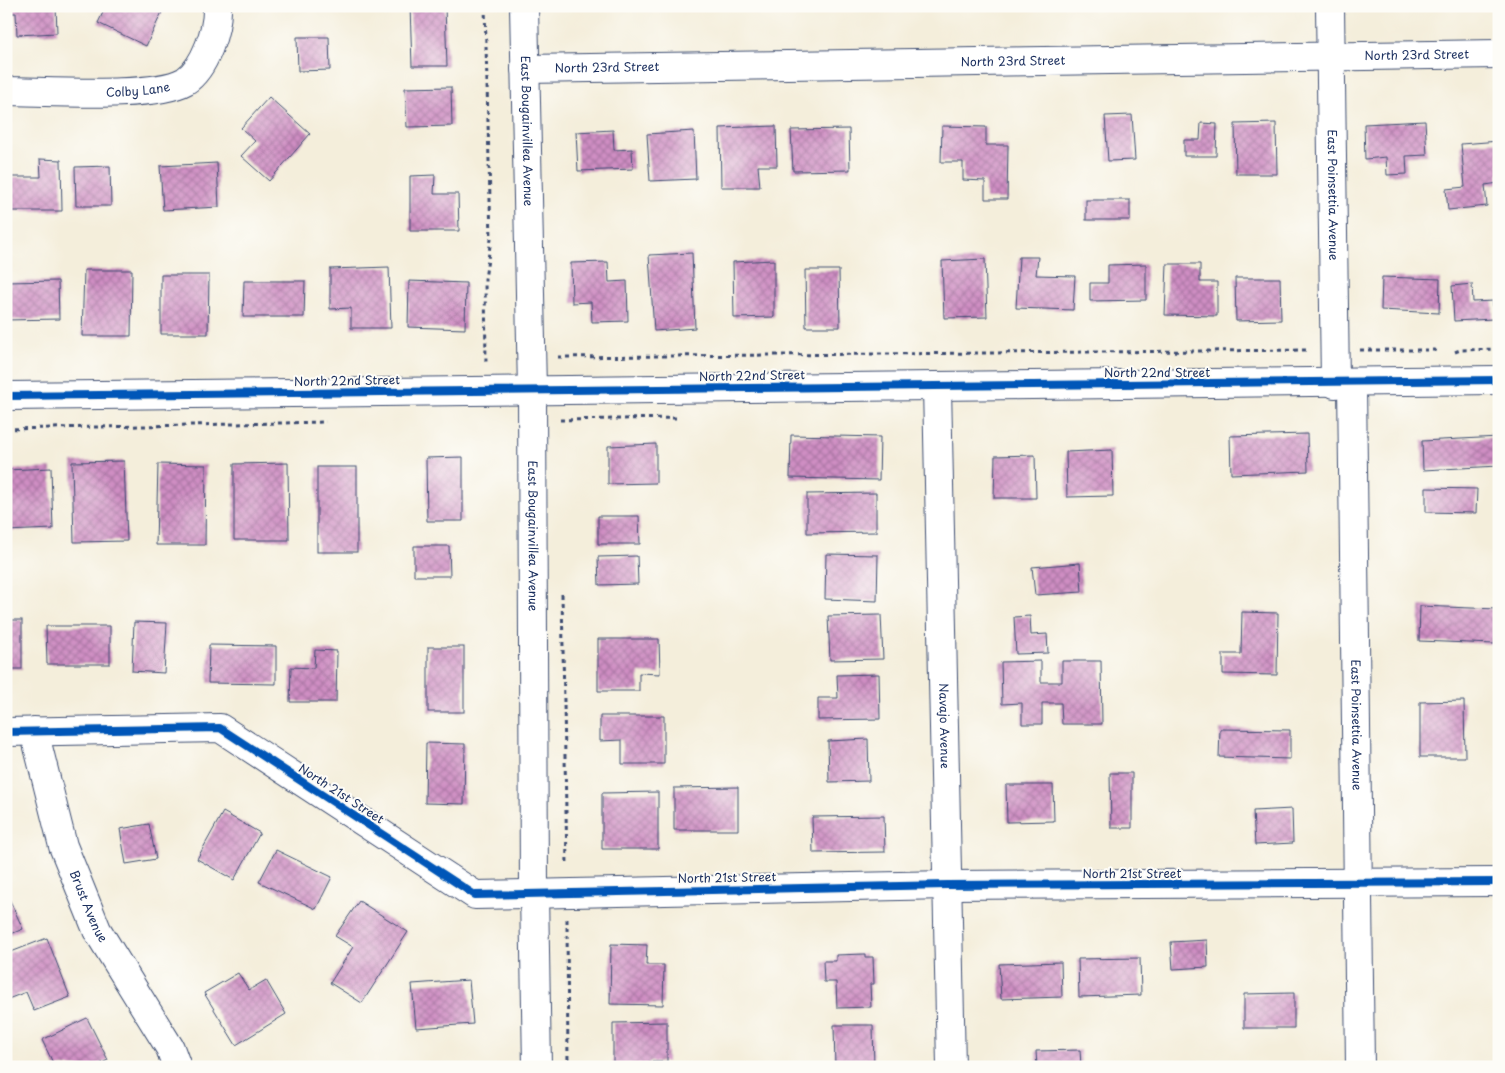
<svg xmlns="http://www.w3.org/2000/svg" width="1505" height="1073" viewBox="0 0 1505 1073" font-family="'Playpen Sans',sans-serif">
  <defs>
    <pattern id="building-cross-hatch" width="8" height="8" patternUnits="userSpaceOnUse" patternTransform="scale(1.25)"><rect width="8" height="8" fill="#cf8ec3"/><path d="M0 0l8 8M0 8l8-8" fill="none" stroke="#a774a2"/></pattern>
  </defs>
  <rect width="100%" height="100%" fill="#fdfcf7"/>
  <filter id="ink" filterUnits="userSpaceOnUse"><feTurbulence type="fractalNoise" baseFrequency=".02" numOctaves="2"/><feDisplacementMap in="SourceGraphic" scale="10" xChannelSelector="R" yChannelSelector="G"/><feConvolveMatrix kernelMatrix="1 2 1 2 8 2 1 2 1" color-interpolation-filters="sRGB"/></filter>
  <filter id="wash" filterUnits="userSpaceOnUse"><feTurbulence type="fractalNoise" baseFrequency=".0096" numOctaves="4" result="noise"/><feDisplacementMap in="SourceGraphic" scale="20" xChannelSelector="R" yChannelSelector="G"/><feGaussianBlur stdDeviation="1.12" result="paint"/><feColorMatrix in="noise" values="0 0 0 0 0 0 0 0 0 0 0 0 0 0 0 0 0 1.4 0 .05"/><feComposite in="paint" operator="in"/></filter>
  <g filter="url(#wash)">
    <rect width="100%" height="100%" fill="#f4eedb"/>
    <g id="blocks">
      <g fill="url(#building-cross-hatch)">
        <polygon points="6,6 56,6 57,33 17,35 16,13 6,13"/>
        <polygon points="106,6 151,6 162,12 146,46 98,23"/>
        <polygon points="410,6 445,6 447,66 412,66"/>
        <polygon points="297,37 329,37 330,70 298,71"/>
        <polygon points="451,87 452,126 407,127 405,88"/>
        <polygon points="269,97 310,134 269,181 241,156 255,141 241,128"/>
        <polygon points="1132,115 1135,160 1108,161 1105,116"/>
        <polygon points="1425,121 1427,155 1406,156 1407,174 1387,175 1386,157 1365,159 1364,124"/>
        <polygon points="1201,123 1217,124 1216,156 1184,156 1184,140 1200,140"/>
        <polygon points="1276,123 1277,174 1236,174 1235,124"/>
        <polygon points="776,126 777,166 758,166 760,187 721,187 720,128"/>
        <polygon points="942,126 986,127 986,145 1008,145 1007,199 985,199 985,181 963,180 963,162 941,162"/>
        <polygon points="849,129 850,170 793,171 791,130"/>
        <polygon points="613,130 614,150 632,149 633,169 578,171 576,132"/>
        <polygon points="694,131 696,179 650,181 647,134"/>
        <polygon points="1499,141 1499,183 1485,185 1487,206 1448,210 1446,189 1465,187 1461,144"/>
        <polygon points="40,159 61,160 62,211 6,211 6,177 41,177"/>
        <polygon points="217,163 219,207 163,210 160,166"/>
        <polygon points="110,166 111,206 76,206 75,167"/>
        <polygon points="435,175 434,194 458,194 459,231 410,231 410,176"/>
        <rect x="1086" y="200" width="44" height="20"/>
        <polygon points="692,253 695,328 654,331 649,255"/>
        <polygon points="1019,257 1038,257 1036,275 1075,276 1073,310 1016,308"/>
        <polygon points="985,259 987,317 944,318 942,261"/>
        <polygon points="774,260 774,317 734,318 733,262"/>
        <polygon points="608,262 609,282 627,281 628,321 592,322 591,302 572,303 571,263"/>
        <polygon points="1146,264 1146,300 1090,301 1090,283 1108,283 1108,265"/>
        <polygon points="1167,264 1200,264 1200,282 1217,282 1217,316 1165,315"/>
        <polygon points="389,267 391,328 351,328 351,308 330,309 330,269"/>
        <polygon points="84,270 132,270 131,336 82,336"/>
        <polygon points="805,270 839,270 840,327 806,327"/>
        <polygon points="161,275 209,275 208,334 161,334"/>
        <polygon points="1382,277 1440,279 1439,313 1381,310"/>
        <polygon points="1235,278 1280,278 1281,320 1236,321"/>
        <polygon points="58,281 59,319 6,320 6,282"/>
        <polygon points="244,281 305,281 304,317 243,317"/>
        <polygon points="409,281 466,283 465,329 408,327"/>
        <polygon points="1472,284 1473,302 1493,301 1493,319 1454,321 1452,286"/>
        <polygon points="1307,434 1308,471 1231,474 1230,436"/>
        <polygon points="791,435 880,437 879,480 790,478"/>
        <polygon points="1499,437 1499,466 1423,470 1422,441"/>
        <polygon points="656,444 656,483 608,484 608,446"/>
        <polygon points="1112,450 1113,496 1067,497 1066,452"/>
        <polygon points="1035,455 1036,498 994,498 995,456"/>
        <polygon points="463,457 463,521 427,521 426,458"/>
        <polygon points="124,461 127,541 74,542 72,462"/>
        <polygon points="288,463 289,540 234,540 234,464"/>
        <polygon points="158,464 206,465 205,545 156,545"/>
        <rect x="317" y="467" width="40" height="85"/>
        <polygon points="51,468 53,529 6,531 6,470"/>
        <polygon points="1426,488 1477,489 1476,513 1426,512"/>
        <polygon points="876,493 876,532 807,533 807,494"/>
        <polygon points="598,516 639,516 640,544 598,544"/>
        <polygon points="414,546 449,546 450,576 414,576"/>
        <polygon points="826,554 878,555 877,601 825,599"/>
        <polygon points="637,556 638,584 599,585 598,557"/>
        <polygon points="1080,563 1082,592 1035,595 1032,567"/>
        <polygon points="1420,606 1497,609 1495,644 1419,641"/>
        <polygon points="1242,612 1278,613 1277,675 1223,674 1223,654 1241,654"/>
        <polygon points="881,615 883,659 830,660 828,616"/>
        <polygon points="1030,616 1031,635 1047,634 1048,653 1016,654 1014,617"/>
        <rect x="6" y="620" width="16" height="49"/>
        <polygon points="134,622 167,623 164,673 132,671"/>
        <polygon points="46,626 110,626 110,664 47,664"/>
        <polygon points="598,639 659,639 660,674 639,673 639,691 598,691"/>
        <polygon points="209,645 276,646 276,684 208,683"/>
        <rect x="428" y="647" width="36" height="65"/>
        <polygon points="315,650 337,651 336,702 290,702 291,667 314,668"/>
        <polygon points="1041,661 1041,682 1062,682 1062,661 1101,661 1102,724 1062,724 1061,703 1042,703 1042,724 1022,724 1022,703 1002,704 1001,662"/>
        <polygon points="879,674 880,719 818,720 818,698 838,698 837,675"/>
        <polygon points="1464,701 1465,757 1420,757 1420,702"/>
        <polygon points="600,716 664,716 664,764 622,764 622,740 600,741"/>
        <polygon points="1220,729 1290,730 1290,759 1219,757"/>
        <polygon points="868,739 869,781 829,782 828,741"/>
        <polygon points="426,743 465,744 464,804 425,803"/>
        <polygon points="1110,773 1132,773 1132,828 1111,828"/>
        <polygon points="1006,785 1053,785 1054,821 1007,822"/>
        <polygon points="738,787 738,830 674,830 674,788"/>
        <polygon points="658,792 658,849 602,849 602,793"/>
        <polygon points="1292,809 1293,843 1255,845 1253,811"/>
        <polygon points="223,812 260,833 234,880 197,859"/>
        <polygon points="884,816 885,852 813,853 812,817"/>
        <polygon points="149,824 156,859 126,864 120,829"/>
        <polygon points="276,850 332,877 316,909 259,882"/>
        <polygon points="6,892 23,929 6,936"/>
        <polygon points="359,901 408,932 362,1003 330,983 353,947 335,936"/>
        <polygon points="47,938 70,997 34,1011 26,992 8,999 6,954"/>
        <polygon points="1207,940 1208,967 1173,969 1171,942"/>
        <polygon points="611,944 647,945 646,965 664,965 663,1005 610,1004"/>
        <polygon points="865,954 865,957 873,957 874,984 870,984 871,1007 837,1008 836,982 824,982 823,961 836,961 836,955"/>
        <polygon points="1140,958 1141,995 1079,997 1078,959"/>
        <polygon points="1061,962 1062,997 1001,999 999,964"/>
        <polygon points="238,973 249,990 266,980 286,1014 236,1045 204,993"/>
        <polygon points="469,980 473,1024 416,1028 412,984"/>
        <polygon points="1294,993 1294,1028 1244,1028 1244,994"/>
        <polygon points="87,1018 108,1060 94,1067 55,1067 42,1040"/>
        <polygon points="667,1022 667,1062 649,1062 649,1067 613,1067 613,1023"/>
        <polygon points="834,1025 873,1025 874,1067 835,1067"/>
        <polygon points="1080,1050 1081,1067 1037,1067 1036,1051"/>
      </g>
    </g>
  </g>
  <g filter="url(#ink)">
    <use href="#blocks" fill-opacity="0" stroke="#3c4c71" stroke-width="1"/>
    <g fill="none" stroke-linecap="round" stroke-linejoin="round">
      <defs>
        <g id="street">
          <path id="s1" d="M1330,6l5,378"/>
          <path id="s2" d="M525,69l974,-15"/>
          <path id="s3" d="M6,91c40,0 148,8 179,-10 20,-13 33,-52 32,-75"/>
          <path id="s4" d="M1352,383l8,684"/>
          <path id="s5" d="M937,386l14,681"/>
          <path id="s6" d="M34,731l29,115 34,84 73,118 7,19"/>
          <polyline points="6,732 220,728 475,895 947,885 1499,882"/>
        </g>
        <g id="secondary">
          <path id="s7" d="M524,6l8,384 2,502 3,175"/>
          <polyline points="6,396 1499,380"/>
        </g>
      </defs>
      <use href="#street" stroke="#3c4c71" stroke-width="30"/>
      <use href="#secondary" stroke="#3c4c71" stroke-width="30"/>
      <g stroke="#3c4c71" stroke-width="3" stroke-dasharray="4 4" stroke-linecap="butt">
        <polyline points="485,6 491,239 485,279 486,365"/>
        <polyline points="1360,350 1434,350 1438,352"/>
        <polyline points="1455,352 1460,350 1499,349"/>
        <polyline points="558,357 1309,350"/>
        <polyline points="560,420 676,418"/>
        <polyline points="6,429 326,422"/>
        <polyline points="562,594 567,865"/>
        <polyline points="567,919 568,1067"/>
      </g>
      <use href="#street" stroke="#fff" stroke-width="28"/>
      <use href="#secondary" stroke="#fff" stroke-width="28"/>
      <defs>
        <g id="cycleway">
          <polyline points="6,396 1499,380"/>
          <polyline points="6,732 220,728 475,895 947,885 1499,882"/>
        </g>
      </defs>
      <use href="#cycleway" stroke="#fdfcf7" stroke-width="11"/>
      <use href="#cycleway" stroke="#0057b8" stroke-width="8"/>
    </g>
  </g>
  <g text-anchor="middle" stroke-width="4" stroke-linejoin="round" paint-order="stroke">
    <g font-size="12" fill="#1b2f5e" stroke="#fdfcf7">
      <text dy="4" stroke="none"><textPath href="#s2" startOffset="892">North 23rd Street</textPath></text>
      <text dy="4" stroke="none"><textPath href="#s2" startOffset="488">North 23rd Street</textPath></text>
      <text dy="4" stroke="none"><textPath href="#s2" startOffset="82">North 23rd Street</textPath></text>
      <text dy="4" stroke="none"><textPath href="#s3" startOffset="132">Colby Lane</textPath></text>
      <text dy="4" stroke="none"><textPath href="#s7" startOffset="125">East Bougainvillea Avenue</textPath></text>
      <text dy="4" stroke="none"><textPath href="#s1" startOffset="189">East Poinsettia Avenue</textPath></text>
      <text x="1157" y="377">North 22nd Street</text>
      <text transform="translate(752 376) rotate(-1)" y="4">North 22nd Street</text>
      <text transform="translate(347 381) rotate(-1)" y="4">North 22nd Street</text>
      <text dy="4" stroke="none"><textPath href="#s7" startOffset="530">East Bougainvillea Avenue</textPath></text>
      <text dy="4" stroke="none"><textPath href="#s4" startOffset="342">East Poinsettia Avenue</textPath></text>
      <text dy="4" stroke="none"><textPath href="#s5" startOffset="340">Navajo Avenue</textPath></text>
      <text transform="translate(341 794) rotate(33)" y="4">North 21st Street</text>
      <text x="1132" y="878">North 21st Street</text>
      <text transform="translate(727 878) rotate(-1)" y="4">North 21st Street</text>
      <text dy="4" stroke="none"><textPath href="#s6" startOffset="184">Brust Avenue</textPath></text>
    </g>
  </g>
  <rect width="1505" height="1073" fill="none" stroke="#fdfcf7" stroke-width="25"/>
</svg>
